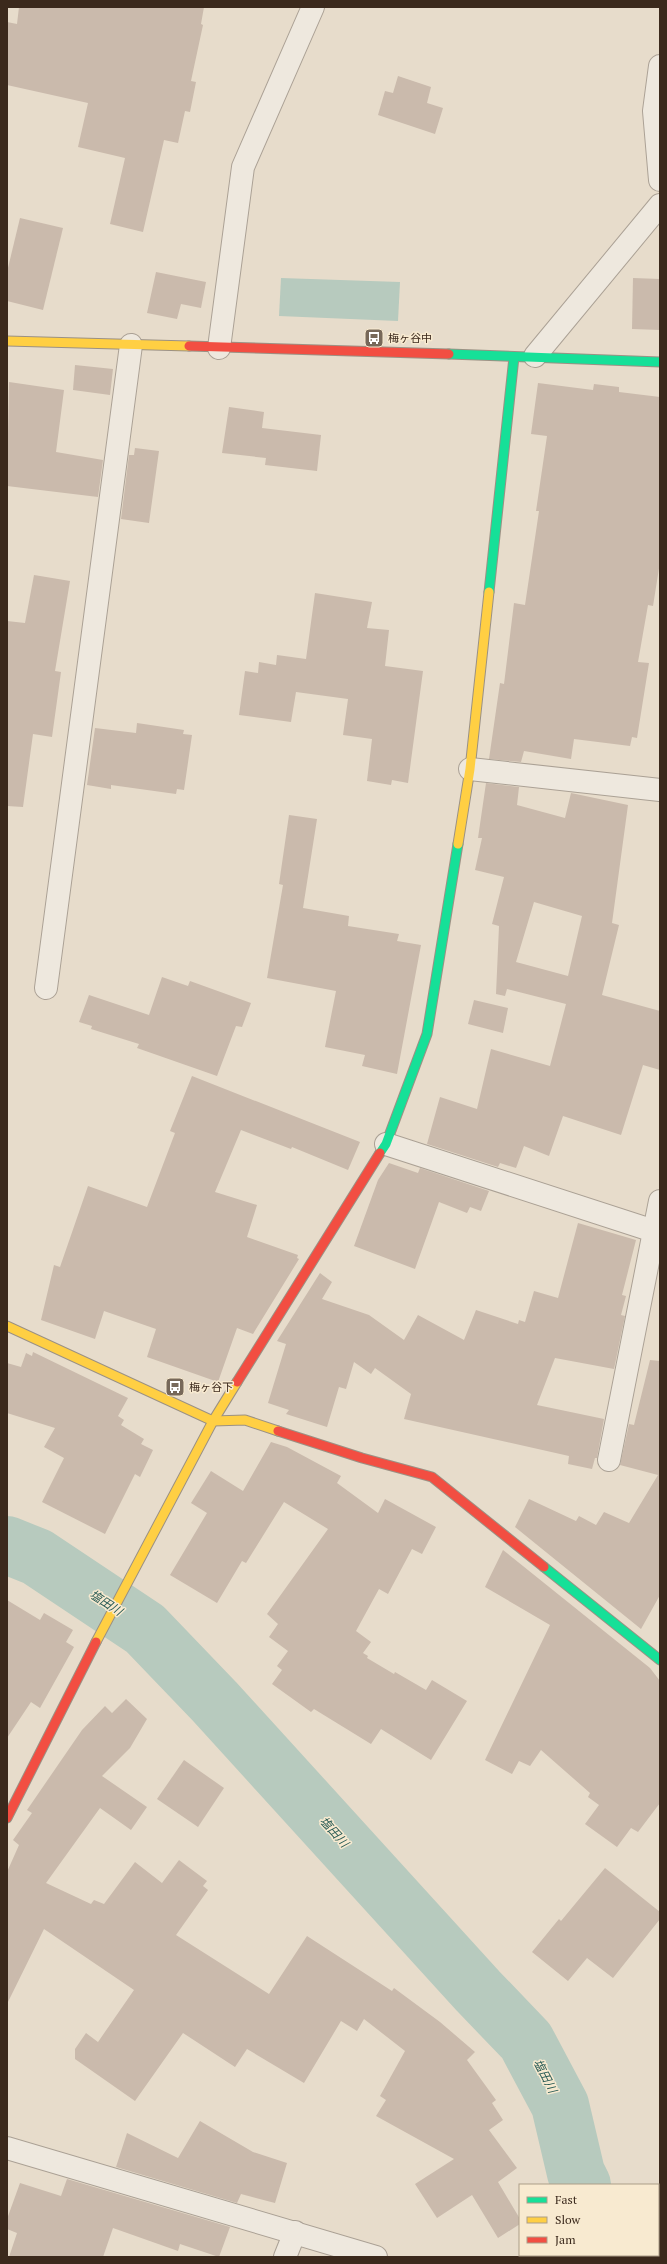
<svg xmlns="http://www.w3.org/2000/svg" width="667" height="2264" font-family="'PT Serif','Noto Sans JP',serif">
<rect width="100%" height="100%" fill="#e7dccb"/>
<!-- water -->
<path fill="#b7cabe" d="M281,278L400,282L398,321L279,316Z"/>
<g fill="none" stroke-linecap="round" stroke-linejoin="round">
<!-- river -->
<g stroke="#b7cabe" stroke-width="58">
<path d="M7,1545L37,1557L145,1629L215,1702L478,1991L526,2041L560,2105L576,2173L582,2185"/>
<path d="M621,2255L622,2257"/>
</g>
</g>
<!-- building -->
<g fill="#cabaac" fill-rule="evenodd">
<path d="M19,7H204L201,24L203,25L191,81L196,82L190,112L185,111L178,143L164,140L143,232L110,224L125,158L78,147L88,103L7,85V22L17,24Z"/>
<path d="M398,76L431,87L427,103L443,108L435,134L378,115L385,91L393,93Z"/>
<path d="M20,218L63,228L43,310L7,301V272Z"/>
<path d="M156,272L206,282L201,308L181,304L177,319L147,313Z"/>
<path d="M633,278L660,279V330L632,329Z"/>
<path d="M75,365L113,369L110,395L73,390Z"/>
<path d="M9,382L64,390L56,452L103,460L98,497L7,486Z"/>
<path d="M538,383L593,390L594,384L619,387V392L660,397V562L653,606L648,605L638,662L649,663L637,738L632,737L630,746L574,739L571,759L524,751L521,762L489,759L500,683L504,684L514,603L525,605L539,511H536L547,436L531,434Z"/>
<path d="M229,407L264,412L262,428L321,435L317,471L265,465L266,458L222,453Z"/>
<path d="M135,448L159,451L149,523L121,519L129,455H134Z"/>
<path d="M34,575L70,581L55,671L61,672L52,737L33,734L23,807L7,806V621L25,623Z"/>
<path d="M315,593L372,602L367,628L389,630L385,666L423,671L408,783L392,780L391,785L367,781L372,739L343,735L348,699L296,692L291,722L239,715L245,671L258,673L259,662L276,665L277,655L306,659Z"/>
<path d="M137,723L184,730L183,734L192,735L184,790L177,789L176,794L111,785V789L87,785L95,728L136,733Z"/>
<path d="M486,783L519,787L517,805L565,818L571,793L628,805L612,923L619,925L602,995L660,1011V1070L643,1065L621,1135L563,1116L549,1156L524,1146L516,1168L500,1163L498,1167L427,1144L440,1097L477,1109L491,1049L550,1066L566,1004L507,989L505,996L496,994L499,926L492,924L504,877L475,870L482,838H478ZM534,902L582,916L568,976L516,962Z"/>
<path d="M289,815L317,819L303,908L349,916L348,926L399,934L397,941L421,945L397,1074L362,1066L365,1055L325,1047L336,991L267,978L283,885L279,884Z"/>
<path d="M162,977L188,986L190,981L251,1003L242,1027L236,1026L217,1076L137,1048L139,1044L91,1029L92,1026L79,1022L89,995L149,1015Z"/>
<path d="M474,1000L508,1008L503,1033L468,1024Z"/>
<path d="M192,1076L360,1142L348,1170L292,1147L291,1149L241,1130L215,1192L257,1205L247,1237L298,1255L297,1258L299,1259L253,1334L237,1328L218,1382L147,1357L156,1329L104,1311L95,1339L41,1320L54,1265L60,1267L88,1186L147,1207L175,1133L170,1131Z"/>
<path d="M389,1163L418,1173L420,1168L489,1191L481,1211L470,1207L467,1213L439,1202L415,1269L354,1246L378,1180Z"/>
<path d="M578,1223L636,1240L622,1295L626,1296L621,1315L625,1316L614,1369L555,1358L537,1405L604,1419L597,1458H595L592,1469L568,1464L569,1456L404,1419L411,1394L375,1368L371,1374L354,1362L346,1389L339,1387L327,1427L286,1414L289,1410L268,1403L286,1344L277,1341L320,1273L332,1282L322,1299L369,1315L404,1340L418,1315L464,1340L476,1310L518,1324L519,1320L525,1322L534,1291L558,1298Z"/>
<path d="M33,1352L128,1398L118,1416L124,1420L121,1425L144,1439L141,1444L153,1450L140,1477L135,1474L105,1534L42,1502L64,1458L44,1447L55,1428L7,1413V1363L21,1367L26,1353L32,1356Z"/>
<path d="M650,1360L660,1361V1595L641,1629L515,1527L529,1499L576,1521L579,1516L596,1525L604,1512L629,1523L658,1475L620,1465L629,1424L634,1425Z"/>
<path d="M271,1442L287,1447L341,1476L337,1483L378,1513L385,1499L436,1527L422,1554L412,1549L388,1594L379,1589L356,1631L371,1642L363,1653L368,1656L367,1658L394,1674L395,1672L426,1690L432,1680L467,1701L431,1760L381,1729L371,1744L314,1709L311,1712L272,1684L282,1670L277,1666L288,1651L269,1637L278,1624L267,1614L328,1529L284,1502L246,1563L242,1561L217,1603L170,1575L207,1513L191,1503L211,1471L243,1491Z"/>
<path d="M503,1550L650,1668L660,1681V1803L638,1832L631,1828L617,1847L585,1824L599,1805L588,1797L590,1793L541,1750L530,1766L519,1761L512,1774L485,1760L550,1625L485,1587Z"/>
<path d="M7,1600L40,1620L44,1613L73,1630L66,1642L74,1647L40,1708L31,1702L7,1738Z"/>
<path d="M126,1699L147,1719L130,1748L102,1776L147,1807L131,1830L100,1808L46,1883L91,1904L94,1900L104,1904L135,1862L162,1883L179,1860L207,1881L203,1886L208,1890L176,1935L269,1994L307,1936L392,1991L394,1988L440,2022L475,2052L467,2060L496,2100L492,2103L503,2120L489,2130L517,2168L498,2182L520,2219V2224L498,2238L472,2195L437,2218L415,2184L454,2159L376,2116L386,2100L380,2096L405,2051L364,2019L357,2031L341,2021L304,2083L247,2049L235,2067L183,2033L135,2101L75,2059V2049L86,2033L98,2042L134,1990L44,1929L7,2004V1872L19,1845L13,1840L32,1813L27,1810L82,1730L105,1706L112,1713Z"/>
<path d="M184,1760L224,1788L198,1827L157,1799Z"/>
<path d="M605,1868L660,1912V1919L613,1978L587,1958L568,1981L532,1952L559,1919L561,1921Z"/>
<path d="M200,2121L253,2152L287,2163L275,2203L241,2194L237,2203L116,2167L127,2133L178,2158Z"/>
<path d="M67,2179L230,2227L219,2257L180,2244L178,2251L113,2228L103,2257H9L17,2233L7,2229V2219L20,2183L61,2196Z"/>
</g>
<g fill="none" stroke-linecap="round" stroke-linejoin="round">
<!-- street casing -->
<g stroke="#aba195" stroke-width="24">
<g id="street">
<path d="M660,66L654,111L660,180"/>
<path d="M219,348L243,167L313,7"/>
<path d="M535,356L660,205"/>
<path d="M470,769L660,790"/>
<path d="M46,988L131,345"/>
<path d="M386,1144L660,1233"/>
<path d="M609,1460L660,1201"/>
<path d="M7,2148L376,2257"/>
<path d="M285,2257L295,2232"/>
</g>
</g>
<!-- fast casing -->
<g stroke="#9b9184" stroke-width="11">
<g id="fast">
<path d="M449,354L660,362"/>
<path d="M489,592L514,357"/>
<path d="M380,1153L386,1144L427,1034L458,844"/>
<path d="M544,1567L660,1660"/>
</g>
</g>
<!-- slow casing -->
<g stroke="#9b9184" stroke-width="11">
<g id="slow">
<path d="M7,341L189,346"/>
<path d="M458,844L470,769L489,592"/>
<path d="M7,1326L213,1421L245,1420L278,1431"/>
<path d="M96,1642L213,1421L237,1382"/>
</g>
</g>
<!-- jam casing -->
<g stroke="#9b9184" stroke-width="11">
<g id="jam">
<path d="M189,346L449,354"/>
<path d="M237,1382L380,1153"/>
<path d="M278,1431L362,1458L432,1477L544,1567"/>
<path d="M7,1818L96,1642"/>
</g>
</g>
<!-- street -->
<use href="#street" stroke="#eee8de" stroke-width="22"/>
<!-- fast -->
<use href="#fast" stroke="#16e098" stroke-width="9"/>
<!-- slow -->
<use href="#slow" stroke="#ffcf43" stroke-width="9"/>
<!-- jam -->
<use href="#jam" stroke="#f24e42" stroke-width="9"/>
</g>
<!-- icons -->
<defs>
<g id="bus-square" transform="scale(1)"><rect x="-9" y="-9" width="18" height="18" rx="4" fill="#776859" stroke="#f8ead0"/><path d="M-5-6H5V4H4V6H2V4H-2V6H-4V4H-5ZM-3.5-4V0h7V-4ZM-3.5 1.2v1.5H-2V1.2ZM2 1.2v1.5H3.5V1.2Z" fill="#fff"/></g>
</defs>
<g fill-rule="evenodd">
<use href="#bus-square" x="374" y="338"/>
<use href="#bus-square" x="175" y="1387"/>
</g>
<g text-anchor="middle" stroke-width="3" stroke-linejoin="round" paint-order="stroke">
<!-- poi labels -->
<g font-size="11" fill="#3b291c" stroke="#f8ead0" text-anchor="start">
<text x="388" y="342">梅ヶ谷中</text>
<text x="189" y="1391">梅ヶ谷下</text>
</g>
<!-- water labels -->
<g font-size="12" font-style="italic" fill="#2a5c56" stroke="#f8ead0">
<text transform="translate(106 1603) rotate(33)" y="4">塩田川</text>
<text transform="translate(334 1832) rotate(48)" y="4">塩田川</text>
<text transform="translate(545 2076) rotate(63)" y="4">塩田川</text>
</g>
</g>
<!-- border -->
<rect width="667" height="2264" fill="none" stroke="#3b291c" stroke-width="16"/>
<!-- legend -->
<rect x="519" y="2184" width="140" height="72" fill="#f8ead0" stroke="#ac9d88"/>
<rect x="527" y="2197" width="20" height="6" fill="#16e098" stroke="#ac9d88"/>
<text x="555" y="2204" font-size="12" fill="#3b291c">Fast</text>
<rect x="527" y="2217" width="20" height="6" fill="#ffcf43" stroke="#ac9d88"/>
<text x="555" y="2224" font-size="12" fill="#3b291c">Slow</text>
<rect x="527" y="2237" width="20" height="6" fill="#f24e42" stroke="#ac9d88"/>
<text x="555" y="2244" font-size="12" fill="#3b291c">Jam</text>
</svg>
